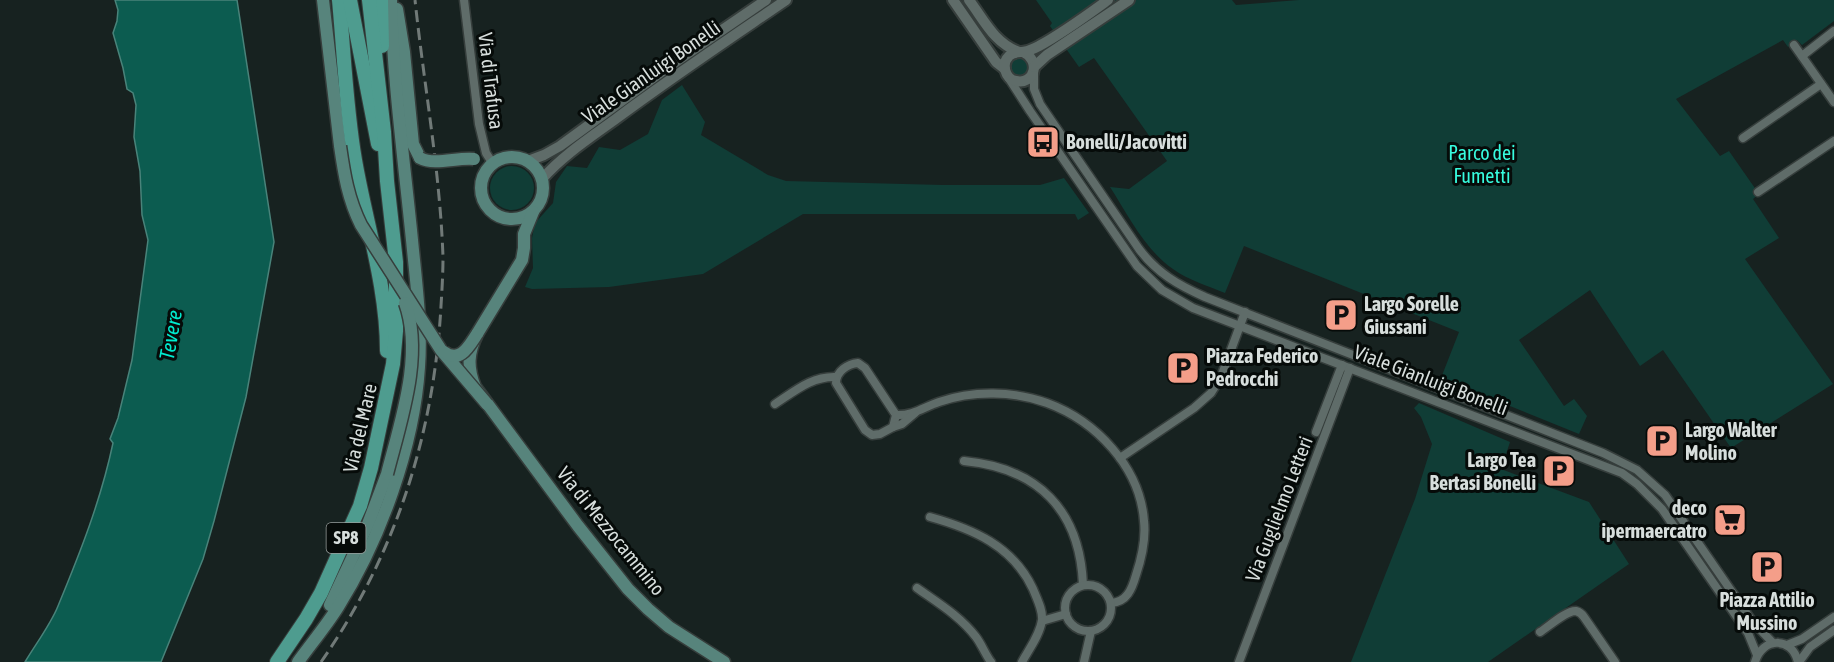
<svg xmlns="http://www.w3.org/2000/svg" width="1834" height="662" font-family="'Asap Condensed',sans-serif">
<rect width="100%" height="100%" fill="#172220"/>
<!-- green -->
<g fill="#103d36">
<path d="M1036,0H1232L1236,5L1299,0H1834V21L1802,45L1797,40L1788,47L1783,40L1676,99L1720,156L1729,151L1759,194L1753,199L1779,238L1745,259L1833,384L1731,448L1663,350L1640,366L1590,290L1519,340L1564,406L1574,399L1587,416L1579,434L1441,378L1459,332L1244,246L1225,293C1208,286 1188,280 1173,269C1145,250 1128,215 1110,187L1129,189L1167,161L1094,58L1079,67L1050,26L1052,23Z"/>
<circle cx="1019" cy="67" r="10"/>
<path d="M682,85L705,122L701,135L768,175L786,181L943,185H1040L1064,178L1089,213L1078,220L1075,214H803L703,274L609,287L532,289L525,287L533,268L532,238L535,223L553,203L556,182L567,166L587,168L599,147L620,150L648,134L662,100Z"/>
<circle cx="512" cy="188" r="22"/>
<path d="M1419,403L1510,442L1501,469L1589,502L1629,564L1488,662H1351L1415,499L1432,444L1421,417L1414,408Z"/>
</g>
<!-- water -->
<path fill="#0c5c50" stroke="#49837a" stroke-width="1.5" d="M115,0H237L274,242L246,397L214,521L203,559L161,662H25C35,645 51,624 58,606C80,553 101,500 113,443L110,439L118,418L132,360L148,240L142,215L140,171L134,137L136,105L133,93L127,89L123,68L113,33L117,21L118,10Z"/>
<g fill="none" stroke-linecap="round" stroke-linejoin="round">
<!-- minor casing -->
<g stroke="#363e3c" stroke-width="11">
<g id="minor">
<path d="M464,0L479,124L486,153L493,164"/>
<path d="M1794,45L1834,102"/>
<path d="M1802,56L1834,31"/>
<path d="M1034,70V89L1040,104L1139,249C1157,273 1178,285 1205,297L1603,453L1637,470L1665,495L1752,621L1773,643"/>
<path d="M1008,77L1030,111L1137,266L1162,290L1193,308L1622,473L1637,484L1662,509L1748,633L1757,655"/>
<path d="M1743,138L1821,84"/>
<path d="M1758,192L1834,141"/>
<path d="M858,363L865,368L896,415L893,427L880,434L872,435L865,430L836,383C836,371 848,364 858,363Z"/>
<path d="M775,404C795,391 812,376 836,377"/>
<path d="M896,415C913,416 924,407 939,402C973,390 1014,391 1047,403C1096,421 1140,467 1144,521C1146,539 1142,557 1136,575C1132,589 1127,602 1111,603"/>
<path d="M893,427L902,424L915,413"/>
<path d="M1316,432L1342,365"/>
<path d="M1120,458L1194,408L1211,393L1221,377L1245,312"/>
<path d="M964,461C1038,468 1080,510 1083,585"/>
<path d="M930,517C973,529 1013,546 1033,589C1037,599 1043,610 1042,620C1040,635 1029,649 1022,662"/>
<circle cx="1088" cy="608" r="23"/>
<path d="M917,588C938,603 960,616 976,637C982,645 985,654 991,662"/>
<path d="M1042,621L1066,614"/>
<path d="M1540,632C1548,627 1567,610 1576,611C1580,612 1582,614 1584,617L1615,662"/>
<path d="M1787,645L1802,639L1834,617"/>
<path d="M1084,662L1091,631"/>
<path d="M1239,662L1350,368"/>
<path d="M1755,662C1762,637 1792,636 1798,662"/>
<path d="M1799,662L1810,647L1834,630"/>
</g>
</g>
<!-- tertiary casing -->
<g stroke="#363e3c" stroke-width="14">
<g id="tertiary">
<path d="M953,0L996,62L1005,69"/>
<path d="M969,0C984,20 994,43 1019,52"/>
<path d="M1023,52C1041,60 1035,85 1016,81C1005,79 1001,64 1009,56C1014,51 1020,53 1027,51C1031,50 1035,48 1039,46C1063,33 1086,16 1108,0"/>
<path d="M1034,67L1047,55L1129,0"/>
<path d="M528,161L544,155L560,146L671,65L766,0"/>
<path d="M542,179C563,155 591,137 617,118C672,77 729,39 786,0"/>
</g>
</g>
<!-- secondary casing -->
<g stroke="#363e3c" stroke-width="15">
<g id="secondary">
<path d="M323,0L340,146"/>
<path d="M397,9L404,52L413,144L420,158"/>
<circle cx="512" cy="188" r="31"/>
<path d="M533,212L524,234V248L522,260L477,334C468,353 467,367 475,387L578,526L628,589L648,609L669,627L724,662"/>
<path d="M330,605L368,524L387,474"/>
<path d="M298,662C311,644 326,626 338,607C380,540 414,447 419,367C422,325 416,282 412,240C404,160 393,80 391,0"/>
</g>
</g>
<!-- primary casing -->
<g stroke="#363e3c" stroke-width="16">
<g id="primary">
<path d="M339,0C344,53 346,108 355,160C366,224 387,286 387,351"/>
<path d="M350,0L378,144"/>
<path d="M381,0L382,46"/>
<path d="M277,662L306,619L321,593L360,506L371,468L393,364L396,331V262L387,181L384,132L369,0"/>
</g>
</g>
<!-- minor -->
<use href="#minor" stroke="#5f6c69" stroke-width="8"/>
<!-- tertiary -->
<use href="#tertiary" stroke="#5f6c69" stroke-width="10"/>
<!-- secondary -->
<use href="#secondary" stroke="#57847c" stroke-width="12"/>
<!-- primary -->
<use href="#primary" stroke="#4e9c8f" stroke-width="14"/>
<!-- rail -->
<path stroke="#717a78" stroke-width="3" stroke-dasharray="12 6" stroke-linecap="butt" d="M321,662C395,556 434,435 441,306C442,290 443,273 443,257C440,171 424,85 415,0"/>
<!-- secondary-bridge casing -->
<g stroke="#363e3c" stroke-width="15" stroke-linecap="butt">
<g id="secondary-bridge">
<path d="M340,146C344,174 348,199 361,225L441,350L487,404"/>
<path d="M420,158C435,166 457,157 474,159"/>
<path d="M444,352C460,364 469,346 477,334"/>
<path d="M387,474C400,423 424,355 405,303"/>
</g>
</g>
<!-- secondary-bridge -->
<use href="#secondary-bridge" stroke="#57847c" stroke-width="12"/>
</g>
<!-- icons -->
<defs>
<g id="bus-square" transform="scale(1.725)"><rect x="-9" y="-9" width="18" height="18" rx="4" fill="#f49e89" stroke="#060b09"/><path d="M-5-6H5V4H4V6H2V4H-2V6H-4V4H-5ZM-3.5-4V0h7V-4ZM-3.5 1.2v1.5H-2V1.2ZM2 1.2v1.5H3.5V1.2Z" fill="#111"/></g>
<g id="parking-square" transform="scale(1.725)"><rect x="-9" y="-9" width="18" height="18" rx="4" fill="#f49e89" stroke="#060b09"/><path d="M-3.5-5.5H1a3.5 3.5 0 0 1 0 7H-1V5.5H-3.5ZM-1-3.4V-.6H.8a1.4 1.4 0 0 0 0-2.8Z" fill="#111"/></g>
<g id="supermarket-square" transform="scale(1.725)"><rect x="-9" y="-9" width="18" height="18" rx="4" fill="#f49e89" stroke="#060b09"/><path d="M-6-5.5h2.5l.6 2H6L4.5 2H-2.5L-4.4-4H-6ZM-1.5 3.2a1.3 1.3 0 1 0 .1 0ZM3 3.2a1.3 1.3 0 1 0 .1 0Z" fill="#111"/></g>
</defs>
<g fill-rule="evenodd">
<use href="#bus-square" x="1043" y="142"/>
<use href="#parking-square" x="1341" y="315"/>
<use href="#parking-square" x="1183" y="368"/>
<use href="#parking-square" x="1662" y="441"/>
<use href="#parking-square" x="1559" y="471"/>
<use href="#supermarket-square" x="1730" y="520"/>
<use href="#parking-square" x="1767" y="567"/>
</g>
<g text-anchor="middle" stroke-width="6" stroke-linejoin="round" paint-order="stroke">
<!-- shield labels -->
<rect fill="#060b09" stroke="#989f9d" stroke-width="1.5" x="326.5" y="523" width="39" height="30" rx="4.5"/>
<g font-size="18" font-weight="bold" fill="#d7dedc">
<text x="346" y="544">SP8</text>
</g>
<!-- street labels -->
<g font-size="20" fill="#d7dedc" stroke="#060b09">
<text transform="translate(651 72) rotate(-35)" y="7">Viale Gianluigi Bonelli</text>
<text transform="translate(491 81) rotate(83)" y="7">Via di Trafusa</text>
<text transform="translate(1431 380) rotate(21)" y="7">Viale Gianluigi Bonelli</text>
<text transform="translate(360 428) rotate(-77)" y="7">Via del Mare</text>
<text transform="translate(1279 509) rotate(-69)" y="7">Via Guglielmo Letteri</text>
<text transform="translate(611 531) rotate(51)" y="7">Via di Mezzocammino</text>
</g>
<!-- poi labels -->
<g font-size="20" font-weight="bold" fill="#d7dedc" stroke="#060b09" text-anchor="start">
<text x="1066" y="149">Bonelli/Jacovitti</text>
<text x="1364" y="311">Largo Sorelle<tspan x="1364" dy="23">Giussani</tspan></text>
<text x="1206" y="363">Piazza Federico<tspan x="1206" dy="23">Pedrocchi</tspan></text>
<text x="1685" y="437">Largo Walter<tspan x="1685" dy="23">Molino</tspan></text>
<text x="1536" y="467" text-anchor="end">Largo Tea<tspan x="1536" dy="23">Bertasi Bonelli</tspan></text>
<text x="1707" y="515" text-anchor="end">deco<tspan x="1707" dy="23">ipermaercatro</tspan></text>
<text x="1767" y="607" text-anchor="middle">Piazza Attilio<tspan x="1767" dy="23">Mussino</tspan></text>
</g>
<!-- park labels -->
<g font-size="20" fill="#37fbde" stroke="#060b09">
<text x="1482" y="160">Parco dei<tspan x="1482" dy="23">Fumetti</tspan></text>
</g>
<!-- water labels -->
<g font-size="21" font-style="italic" fill="#00eace" stroke="#060b09">
<text transform="translate(171 335) rotate(-80)" y="7">Tevere</text>
</g>
</g>
</svg>
